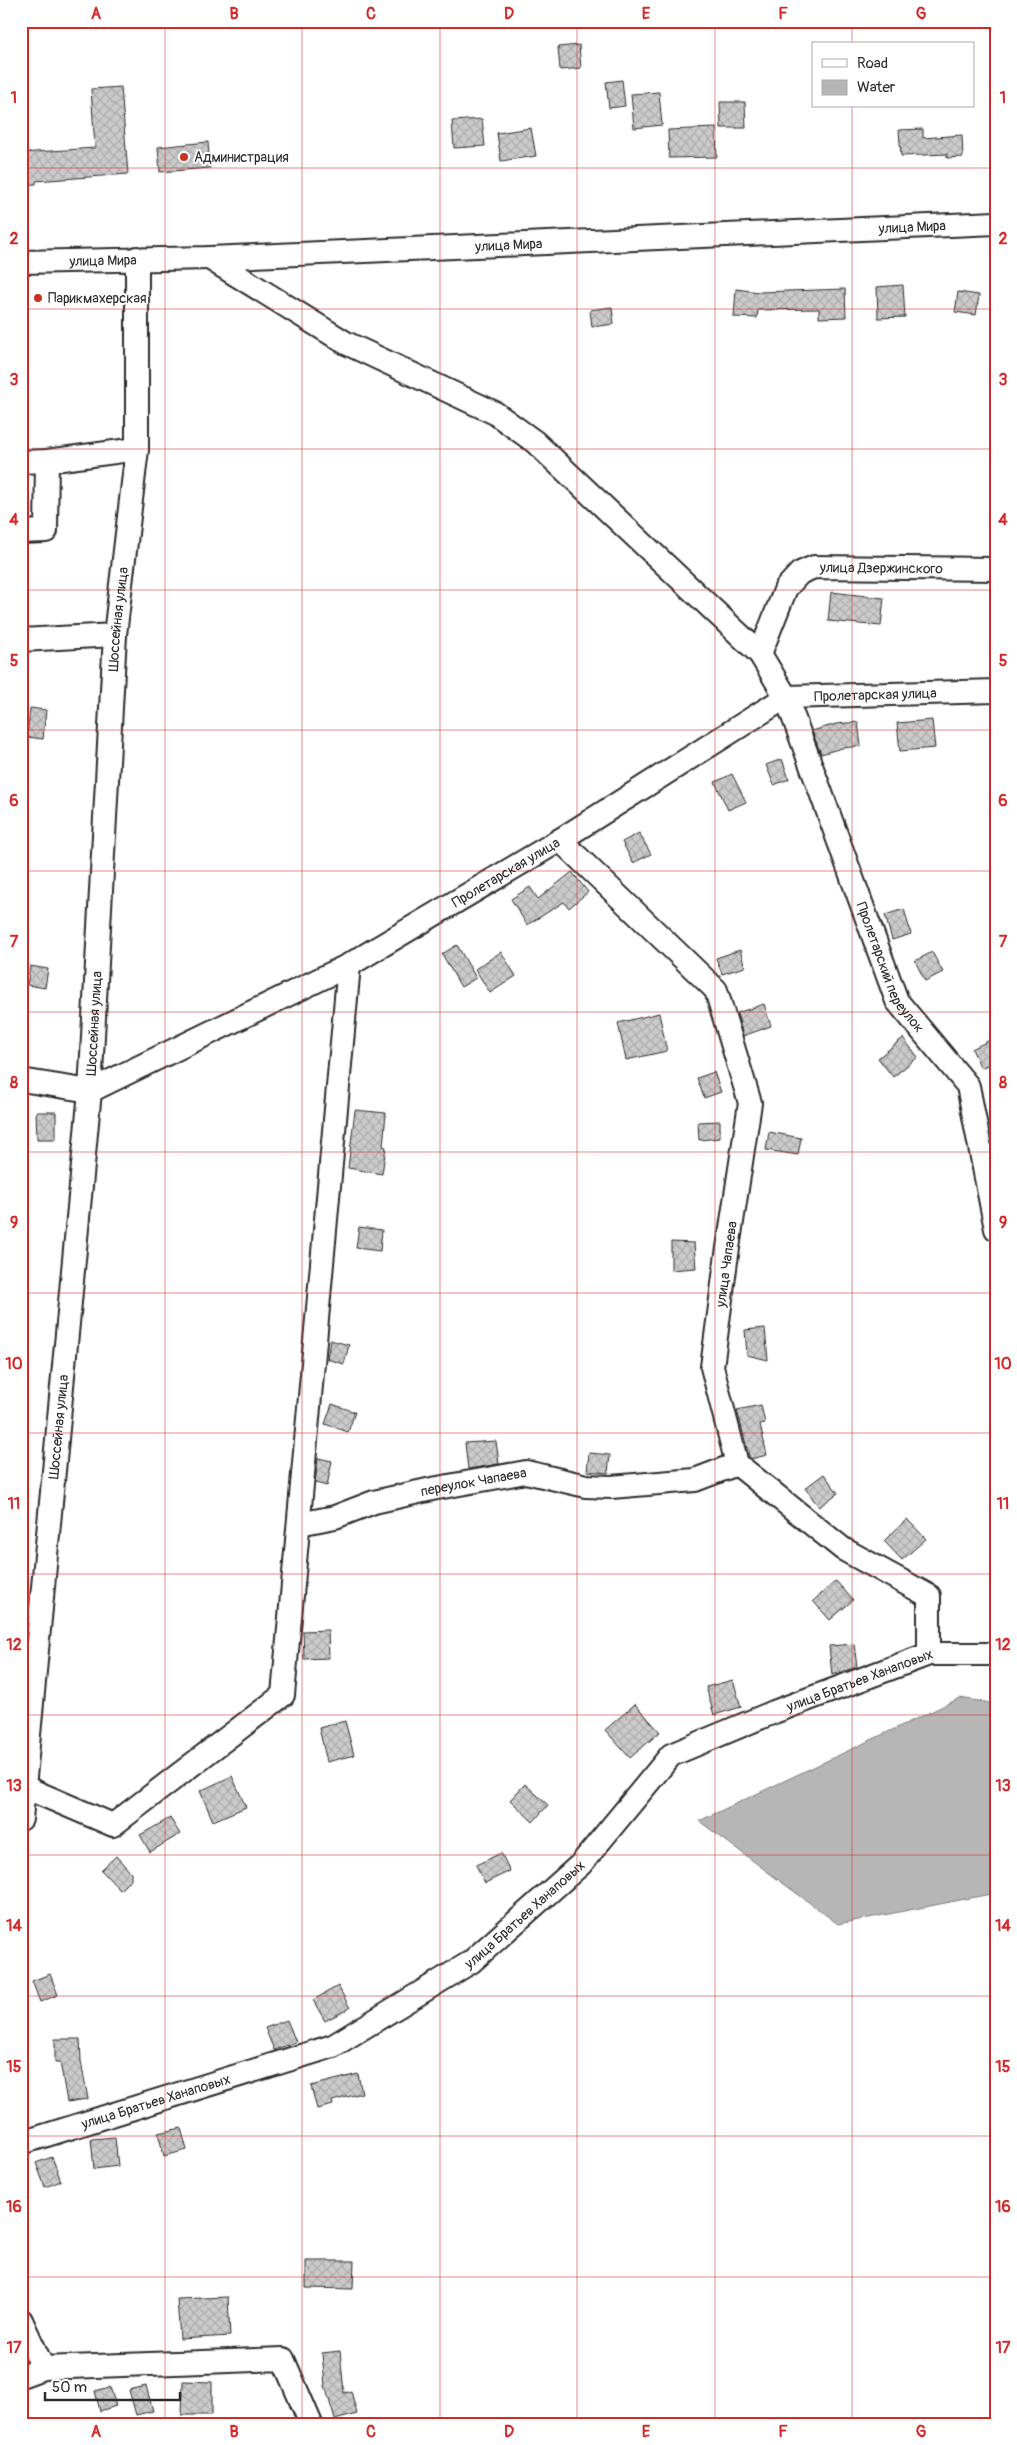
<svg xmlns="http://www.w3.org/2000/svg" width="1017" height="2445" font-family="Pangolin,sans-serif">
<defs>
<pattern id="building-cross-hatch" width="8" height="8" patternUnits="userSpaceOnUse" patternTransform="scale(1.25)"><rect width="8" height="8" fill="#cbcbcb"/><path d="M0 0l8 8M0 8l8-8" fill="none" stroke="#aeaeae"/></pattern>
</defs>
<rect width="100%" height="100%" fill="#fff"/>
<filter id="ink" filterUnits="userSpaceOnUse"><feTurbulence type="fractalNoise" baseFrequency=".02" numOctaves="2"/><feDisplacementMap in="SourceGraphic" scale="10" xChannelSelector="R" yChannelSelector="G"/><feConvolveMatrix kernelMatrix="1 2 1 2 8 2 1 2 1" color-interpolation-filters="sRGB"/></filter>
<g filter="url(#ink)">
<!-- water -->
<path fill="#b6b6b6" stroke="#7e7e7e" d="M960,1698L996,1704V1893L838,1924L699,1821Z"/>
<!-- building -->
<g fill="url(#building-cross-hatch)" stroke="#2b2b2b">
<path d="M579,45L581,68L560,70L558,47Z"/>
<path d="M622,80L625,106L609,108L606,82Z"/>
<path d="M121,87L128,174L36,181V184L21,185V153L95,148L91,89Z"/>
<path d="M659,92L662,125L634,128L631,94Z"/>
<path d="M720,102H745L746,128H721Z"/>
<path d="M482,119L485,146L454,148L452,121Z"/>
<path d="M531,128L536,156L501,161L497,133Z"/>
<path d="M716,128L717,157L669,158L668,130Z"/>
<path d="M923,129V138L962,135L963,157L947,158V154L901,156L899,130Z"/>
<path d="M208,142L210,168L160,172L158,147Z"/>
<path d="M903,285L905,317L878,318L877,287Z"/>
<path d="M736,289L759,292L845,289L846,317L819,318V309L758,310L757,318L734,317Z"/>
<path d="M958,292L979,295L976,315L955,312Z"/>
<path d="M612,307L614,324L592,327L590,310Z"/>
<path d="M831,592L884,598L881,626L828,621Z"/>
<path d="M30,708L46,710L43,739L27,737Z"/>
<path d="M932,720L935,748L900,751L897,723Z"/>
<path d="M858,722L861,746L842,748L821,754L812,731L836,724Z"/>
<path d="M782,759L789,779L774,785L766,765Z"/>
<path d="M732,774L746,802L728,810L715,782Z"/>
<path d="M639,833L651,854L633,863L622,842Z"/>
<path d="M572,872L588,892L569,908L564,902L527,925L511,899L530,887L538,899Z"/>
<path d="M904,909L911,934L892,940L885,915Z"/>
<path d="M457,945L476,978L461,987L442,954Z"/>
<path d="M740,950L745,967L722,974L716,958Z"/>
<path d="M501,952L516,976L490,993L475,969Z"/>
<path d="M932,952L943,972L925,981L915,961Z"/>
<path d="M30,966L48,969L45,988L27,985Z"/>
<path d="M764,1004L771,1026L743,1036L737,1013Z"/>
<path d="M659,1013L667,1051L626,1060L618,1023Z"/>
<path d="M996,1037V1061L981,1068L972,1049Z"/>
<path d="M903,1038L918,1057L893,1077L878,1058Z"/>
<path d="M714,1072L721,1092L704,1098L697,1078Z"/>
<path d="M355,1110L386,1113L383,1146L386,1147L382,1174L348,1168Z"/>
<path d="M36,1112H56V1139H37Z"/>
<path d="M720,1121V1138L699,1140L698,1122Z"/>
<path d="M769,1132L801,1138L798,1155L766,1150Z"/>
<path d="M359,1227L382,1230L380,1251L356,1248Z"/>
<path d="M671,1242L694,1243L696,1268L671,1270Z"/>
<path d="M765,1328L768,1360L747,1355L745,1330Z"/>
<path d="M330,1340L349,1345L344,1364L327,1359Z"/>
<path d="M332,1404L355,1412L348,1432L325,1424Z"/>
<path d="M761,1405L765,1423L760,1424L767,1455L751,1459L749,1456L737,1410Z"/>
<path d="M496,1441L499,1464L468,1469L465,1443Z"/>
<path d="M589,1453L610,1455L608,1473L587,1471Z"/>
<path d="M318,1458L332,1461L327,1486L315,1483Z"/>
<path d="M824,1474L838,1493L819,1507L805,1488Z"/>
<path d="M907,1519L926,1539L902,1560L884,1541Z"/>
<path d="M836,1581L853,1600L830,1620L813,1601Z"/>
<path d="M328,1630L329,1658L304,1659L303,1631Z"/>
<path d="M854,1644L857,1667L832,1675L829,1646Z"/>
<path d="M733,1680L741,1707L714,1715L706,1687Z"/>
<path d="M635,1704L660,1732L630,1758L605,1730Z"/>
<path d="M345,1721L354,1755L327,1762L319,1728Z"/>
<path d="M232,1776L246,1807L213,1821L200,1791Z"/>
<path d="M525,1784L548,1805L533,1822L510,1800Z"/>
<path d="M170,1818L180,1834L150,1852L140,1835Z"/>
<path d="M501,1853L510,1871L485,1883L476,1865Z"/>
<path d="M116,1856L131,1873V1879L120,1890L101,1870Z"/>
<path d="M50,1974L58,1995L40,2002L32,1981Z"/>
<path d="M338,1986L350,2008L325,2021L313,2000Z"/>
<path d="M287,2020L296,2042L274,2050L265,2028Z"/>
<path d="M55,2039H80L81,2061L88,2099L67,2102L60,2062H55Z"/>
<path d="M358,2074L362,2093L332,2101L333,2105L317,2109L311,2086Z"/>
<path d="M181,2128L187,2150L164,2156L158,2133Z"/>
<path d="M115,2137L118,2166L94,2169L91,2139Z"/>
<path d="M52,2157L61,2181L45,2187L36,2163Z"/>
<path d="M306,2261H354L353,2289L306,2288Z"/>
<path d="M228,2297L230,2336L180,2339L177,2299Z"/>
<path d="M340,2351L344,2393L351,2391L357,2414L335,2420L325,2386L322,2353Z"/>
<path d="M183,2381L212,2382V2415H182Z"/>
<path d="M146,2386L153,2411L136,2415L129,2390Z"/>
<path d="M110,2387L116,2406L100,2411L95,2391Z"/>
</g>
<g fill="none" stroke-linecap="round" stroke-linejoin="round">
<!-- minor casing -->
<g stroke="#2b2b2b" stroke-width="26">
<g id="minor">
<path id="s1" d="M209,258L346,343L495,413L535,442L760,654L786,697L897,1001L968,1086L996,1229"/>
<path id="s2" d="M21,262L209,258L996,223"/>
<path d="M21,462L47,461L137,449"/>
<path d="M21,532L46,531L47,461"/>
<path d="M21,640L115,635"/>
<path id="s3" d="M760,654L786,588L800,573L814,567L996,569"/>
<path d="M560,840L716,990L750,1103L726,1261L712,1367L737,1464L843,1549L929,1596V1654"/>
<path id="s4" d="M21,1080L90,1091L349,965L560,840L786,697L996,691"/>
<path id="s5" d="M299,1524L335,1517L374,1502L432,1489L526,1472L586,1486L611,1487L695,1480L737,1464"/>
<path d="M21,1788L24,1787L113,1825L283,1695L349,965"/>
<path id="s6" d="M21,1819L90,1091L115,635L137,449V258"/>
<path id="s7" d="M21,2143L333,2046L471,1962L581,1864L671,1755L774,1712L929,1654H996"/>
<path d="M21,2320L43,2368"/>
<path d="M21,2376L43,2368L283,2359L311,2424"/>
</g>
</g>
<!-- minor -->
<use href="#minor" stroke="#fff" stroke-width="22"/>
</g>
</g>
<!-- grid -->
<path fill="none" stroke="#d62828" stroke-width="1" stroke-opacity="0.55" d="M165,21V2424M302,21V2424M440,21V2424M577,21V2424M715,21V2424M852,21V44M852,106V2424M21,168H996M21,309H996M21,449H996M21,590H996M21,730H996M21,871H996M21,1012H996M21,1152H996M21,1293H996M21,1433H996M21,1574H996M21,1715H996M21,1855H996M21,1996H996M21,2136H996M21,2277H996"/>
<!-- markers -->
<g fill="#c8321e" stroke="#fff" stroke-width="2">
<circle cx="184" cy="157" r="5"/>
<circle cx="38" cy="298" r="5"/>
</g>
<g text-anchor="middle" stroke-width="4" stroke-linejoin="round" paint-order="stroke">
<!-- poi labels -->
<g font-size="14" fill="#2b2b2b" stroke="#fff" text-anchor="start">
<text x="194" y="162">Администрация</text>
<text x="48" y="303">Парикмахерская</text>
</g>
<!-- street labels -->
<g font-size="14" fill="#2b2b2b" stroke="#fff">
<text dy="5" stroke="none"><textPath href="#s2" startOffset="892">улица Мира</textPath></text>
<text dy="5" stroke="none"><textPath href="#s2" startOffset="488">улица Мира</textPath></text>
<text dy="5" stroke="none"><textPath href="#s2" startOffset="82">улица Мира</textPath></text>
<text dy="5" stroke="none"><textPath href="#s3" startOffset="174">улица Дзержинского</textPath></text>
<text dy="5" stroke="none"><textPath href="#s6" startOffset="1204">Шоссейная улица</textPath></text>
<text dy="5" stroke="none"><textPath href="#s4" startOffset="960">Пролетарская улица</textPath></text>
<text dy="5" stroke="none"><textPath href="#s4" startOffset="540">Пролетарская улица</textPath></text>
<text dy="5" stroke="none"><textPath href="#s1" startOffset="1025">Пролетарский переулок</textPath></text>
<text dy="5" stroke="none"><textPath href="#s6" startOffset="799">Шоссейная улица</textPath></text>
<text transform="translate(726 1264) rotate(-82)" y="5">улица Чапаева</text>
<text dy="5" stroke="none"><textPath href="#s6" startOffset="394">Шоссейная улица</textPath></text>
<text dy="5" stroke="none"><textPath href="#s5" startOffset="180">переулок Чапаева</textPath></text>
<text dy="5" stroke="none"><textPath href="#s7" startOffset="980">улица Братьев Ханаповых</textPath></text>
<text dy="5" stroke="none"><textPath href="#s7" startOffset="560">улица Братьев Ханаповых</textPath></text>
<text dy="5" stroke="none"><textPath href="#s7" startOffset="141">улица Братьев Ханаповых</textPath></text>
</g>
</g>
<!-- margin -->
<rect width="1017" height="2445" fill="none" stroke="#fff" stroke-width="55"/>
<!-- legend -->
<rect x="812" y="42" width="162" height="65" fill="#ffffff" stroke="#aaaaaa"/>
<rect x="822" y="59" width="25" height="8" fill="#ffffff" stroke="#aaaaaa"/>
<text x="857" y="68" font-size="15" fill="#2b2b2b">Road</text>
<rect x="822" y="80" width="25" height="15" fill="#b6b6b6" stroke="#aaaaaa"/>
<text x="857" y="92" font-size="15" fill="#2b2b2b">Water</text>
<!-- scale -->
<path d="M45 2392v8h135v-8" fill="none" stroke="#2b2b2b" stroke-width="2.5"/>
<text x="52" y="2392" font-size="15" fill="#2b2b2b" stroke="#ffffff" stroke-width="4" paint-order="stroke">50 m</text>
<rect x="28" y="28" width="962" height="2390" fill="none" stroke="#d62828" stroke-width="2"/>
<g font-size="16" text-anchor="middle" font-weight="bold" fill="#d62828">
<text x="96" y="19">A</text>
<text x="234" y="19">B</text>
<text x="371" y="19">C</text>
<text x="509" y="19">D</text>
<text x="646" y="19">E</text>
<text x="783" y="19">F</text>
<text x="921" y="19">G</text>
<text x="14" y="103">1</text>
<text x="1003" y="103">1</text>
<text x="14" y="244">2</text>
<text x="1003" y="244">2</text>
<text x="14" y="385">3</text>
<text x="1003" y="385">3</text>
<text x="14" y="525">4</text>
<text x="1003" y="525">4</text>
<text x="14" y="666">5</text>
<text x="1003" y="666">5</text>
<text x="14" y="806">6</text>
<text x="1003" y="806">6</text>
<text x="14" y="947">7</text>
<text x="1003" y="947">7</text>
<text x="14" y="1088">8</text>
<text x="1003" y="1088">8</text>
<text x="14" y="1228">9</text>
<text x="1003" y="1228">9</text>
<text x="14" y="1369">10</text>
<text x="1003" y="1369">10</text>
<text x="14" y="1509">11</text>
<text x="1003" y="1509">11</text>
<text x="14" y="1650">12</text>
<text x="1003" y="1650">12</text>
<text x="14" y="1791">13</text>
<text x="1003" y="1791">13</text>
<text x="14" y="1931">14</text>
<text x="1003" y="1931">14</text>
<text x="14" y="2072">15</text>
<text x="1003" y="2072">15</text>
<text x="14" y="2212">16</text>
<text x="1003" y="2212">16</text>
<text x="14" y="2353">17</text>
<text x="1003" y="2353">17</text>
<text x="96" y="2437">A</text>
<text x="234" y="2437">B</text>
<text x="371" y="2437">C</text>
<text x="509" y="2437">D</text>
<text x="646" y="2437">E</text>
<text x="783" y="2437">F</text>
<text x="921" y="2437">G</text>
</g>
</svg>
